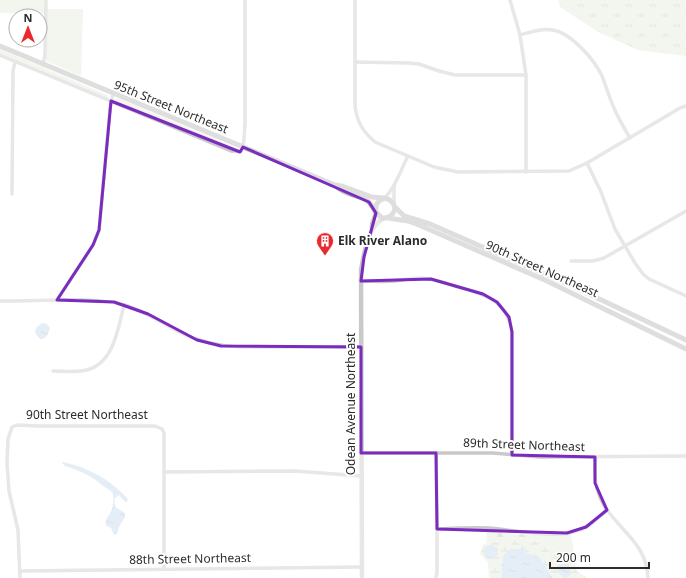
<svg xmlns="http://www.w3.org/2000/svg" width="686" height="578" font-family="'Noto Sans',sans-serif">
<defs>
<pattern id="forest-firs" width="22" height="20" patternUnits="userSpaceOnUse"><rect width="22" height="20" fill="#e2ebd9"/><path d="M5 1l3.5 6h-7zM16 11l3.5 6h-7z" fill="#c2caba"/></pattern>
<pattern id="wetland-marsh" width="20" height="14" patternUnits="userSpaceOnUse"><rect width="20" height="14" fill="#e2ebd9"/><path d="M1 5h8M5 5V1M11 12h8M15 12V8" fill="none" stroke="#c2caba"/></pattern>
<pattern id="park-tufts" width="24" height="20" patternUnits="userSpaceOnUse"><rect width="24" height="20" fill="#e2ebd9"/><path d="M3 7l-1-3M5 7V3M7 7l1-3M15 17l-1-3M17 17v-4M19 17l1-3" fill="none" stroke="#c2caba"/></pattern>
<pattern id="water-ripples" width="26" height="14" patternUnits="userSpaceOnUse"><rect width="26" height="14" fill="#c5daeb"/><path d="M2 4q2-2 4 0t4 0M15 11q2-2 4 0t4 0" fill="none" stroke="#a9bbca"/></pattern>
</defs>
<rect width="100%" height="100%" fill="#fff"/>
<!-- grass -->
<g fill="#e2ebd9">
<path d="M0,0H44V14L0,13Z"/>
<path d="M47,9H83L81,76L46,61Z"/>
<path d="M0,49L107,95L109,97L107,98L0,53Z"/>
<path d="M117,98L237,148L238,149H231L116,102L114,100Z"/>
<path d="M531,535H571L577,571C564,558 551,542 531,540Z"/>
</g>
<!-- forest -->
<path fill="url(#forest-firs)" d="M487,531L531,535L532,536L531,540L486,542Z"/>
<!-- wetland -->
<path fill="url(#wetland-marsh)" d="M526,540L539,541L546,544L562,555L577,571L587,578H553L542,561L539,557L525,552L524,546L519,549H514L503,556L501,578H489L488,563L480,554L483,545C492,539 514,541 526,540Z"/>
<!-- park -->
<path fill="url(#park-tufts)" d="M559,0H686V56L638,50L600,33L560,7Z"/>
<!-- water -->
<g fill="url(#water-ripples)">
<path d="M42,323L47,324L50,328L47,336L43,339H40L35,333L36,328Z"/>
<path d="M63,462C88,467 111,480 128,499L127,502L124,501L119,495L115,498C113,507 118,509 125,513V517L119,527L117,534L114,535L111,528L106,526C104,518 110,516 112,509C113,505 114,498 113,494C111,490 106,488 103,486C91,475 80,471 65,466L62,463Z"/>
<circle cx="491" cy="552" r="7"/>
<path d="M523,545L525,552L539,557L542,561L553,578H501L503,556L510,549H519Z"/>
<path d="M561,563L570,566L571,574L569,577H562L557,571V566Z"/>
</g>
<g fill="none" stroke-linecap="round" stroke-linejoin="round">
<!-- minor -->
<g stroke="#c9c9c9" stroke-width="3.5">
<path d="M355,0V106C357,122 363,132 375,142L434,167L458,172L569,171L587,163L680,108L686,106"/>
<path d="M510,0L520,35L526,75V172"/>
<path d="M520,35C531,32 542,28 553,30C571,33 594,59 602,76C606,86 609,97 614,108C618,118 624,128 630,138"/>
<path d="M0,55L231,151H241L244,140L245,122V0"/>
<path d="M355,62L409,63L419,64L439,71L455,75H526"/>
<path d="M43,65L45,54L46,0"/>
<path d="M587,163L601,192L615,229L635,263L643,274L649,279L686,296"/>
<path d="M394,186V204"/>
<path d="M12,194L13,71L15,62"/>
<path d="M384,198C394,191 402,167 408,156"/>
<path d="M571,261H593L604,258L686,211"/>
<path d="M361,281C372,281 384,282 395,281C403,280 411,278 419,278C432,278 443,282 455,286C482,293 508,299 512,332V455"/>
<path d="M57,300L93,245L99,230L110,108L113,94"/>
<path d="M0,301C23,301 47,300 70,300C89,300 106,300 124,305C145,311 162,323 181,333C200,342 219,346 240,347H361"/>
<path d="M53,371C62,371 72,372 81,371C113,368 118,330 124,305"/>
<path d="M361,453H493L539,457L686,456"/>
<path d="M436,453L437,529"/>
<path d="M595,457C595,471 594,484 600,497C613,528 647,540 648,578"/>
<path d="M164,472L295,471L361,476"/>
<path d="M20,571L361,567"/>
<path d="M20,578L18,530L9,491L7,463L8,439L12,427L17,425L37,426H155L162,429L164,433V569"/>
<path d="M436,578L437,572V529C454,528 472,527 489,528C515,530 556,540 580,530C591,526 599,517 607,510"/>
</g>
<!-- tertiary -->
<g stroke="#c9c9c9" stroke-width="4.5">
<path d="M372,229V224L376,213"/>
<path d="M362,578L361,270C364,254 368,224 385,218"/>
</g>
<!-- secondary -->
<g stroke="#b6b6b6" stroke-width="5">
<path d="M0,46L335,185L342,186L372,197C378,198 387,197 391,201C400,209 391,219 382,218L376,212C375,206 377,201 383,199"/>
<path d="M336,186C346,196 361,195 368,201C371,204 373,208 376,212"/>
<path d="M395,207L404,216L430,224L574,287L686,340"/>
<path d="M388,218L408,221L419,225L547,281L686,349"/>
</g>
</g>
<!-- marked area -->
<path d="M0 0H686V578H0ZM111,101L240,152L243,147L369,202L376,213L364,257L361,281L431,279L483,294L497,302L509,317L512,332V455L595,457V483L607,510L586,527L567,533L437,529L436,453H361V347L221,346L197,340L148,314L114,302L57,300L93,245L99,230Z" fill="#fff" fill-opacity=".55" fill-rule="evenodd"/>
<path fill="none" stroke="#7b2cbf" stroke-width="3" stroke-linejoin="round" d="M111,101L240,152L243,147L369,202L376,213L364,257L361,281L431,279L483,294L497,302L509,317L512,332V455L595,457V483L607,510L586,527L567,533L437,529L436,453H361V347L221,346L197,340L148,314L114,302L57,300L93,245L99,230Z"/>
<!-- icons -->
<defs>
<g id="building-pin" transform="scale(0.9)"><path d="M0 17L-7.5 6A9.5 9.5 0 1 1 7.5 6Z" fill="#e82a2e" stroke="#fff"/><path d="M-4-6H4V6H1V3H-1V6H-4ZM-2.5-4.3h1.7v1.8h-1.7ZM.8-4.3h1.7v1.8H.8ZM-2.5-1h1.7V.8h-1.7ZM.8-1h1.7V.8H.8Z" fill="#fff"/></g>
</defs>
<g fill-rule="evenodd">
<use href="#building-pin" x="325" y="241"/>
</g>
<g text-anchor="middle" stroke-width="4" stroke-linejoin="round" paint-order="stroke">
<!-- street labels -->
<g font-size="12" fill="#2c2c2c" stroke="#fff">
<text transform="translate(171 107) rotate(22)" y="4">95th Street Northeast</text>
<text transform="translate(542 269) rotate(24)" y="4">90th Street Northeast</text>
<text transform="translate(351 404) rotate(-90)" y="4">Odean Avenue Northeast</text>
<text x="87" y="419">90th Street Northeast</text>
<text transform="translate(524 445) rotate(2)" y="4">89th Street Northeast</text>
<text transform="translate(190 559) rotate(-1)" y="4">88th Street Northeast</text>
</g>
<!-- poi labels -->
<g font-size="12" font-weight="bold" fill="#2c2c2c" stroke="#fff" text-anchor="start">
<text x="338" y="245">Elk River Alano</text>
</g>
</g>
<!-- north arrow -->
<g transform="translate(28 28)"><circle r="19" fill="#ffffff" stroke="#ababab"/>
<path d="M0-3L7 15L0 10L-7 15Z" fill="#e82a2e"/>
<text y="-6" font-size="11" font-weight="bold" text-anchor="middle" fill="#2c2c2c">N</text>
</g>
<!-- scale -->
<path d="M550 562v6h99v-6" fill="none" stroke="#2c2c2c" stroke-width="2"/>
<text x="556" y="562" font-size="12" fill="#2c2c2c" stroke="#ffffff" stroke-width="3" paint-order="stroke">200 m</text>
</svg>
